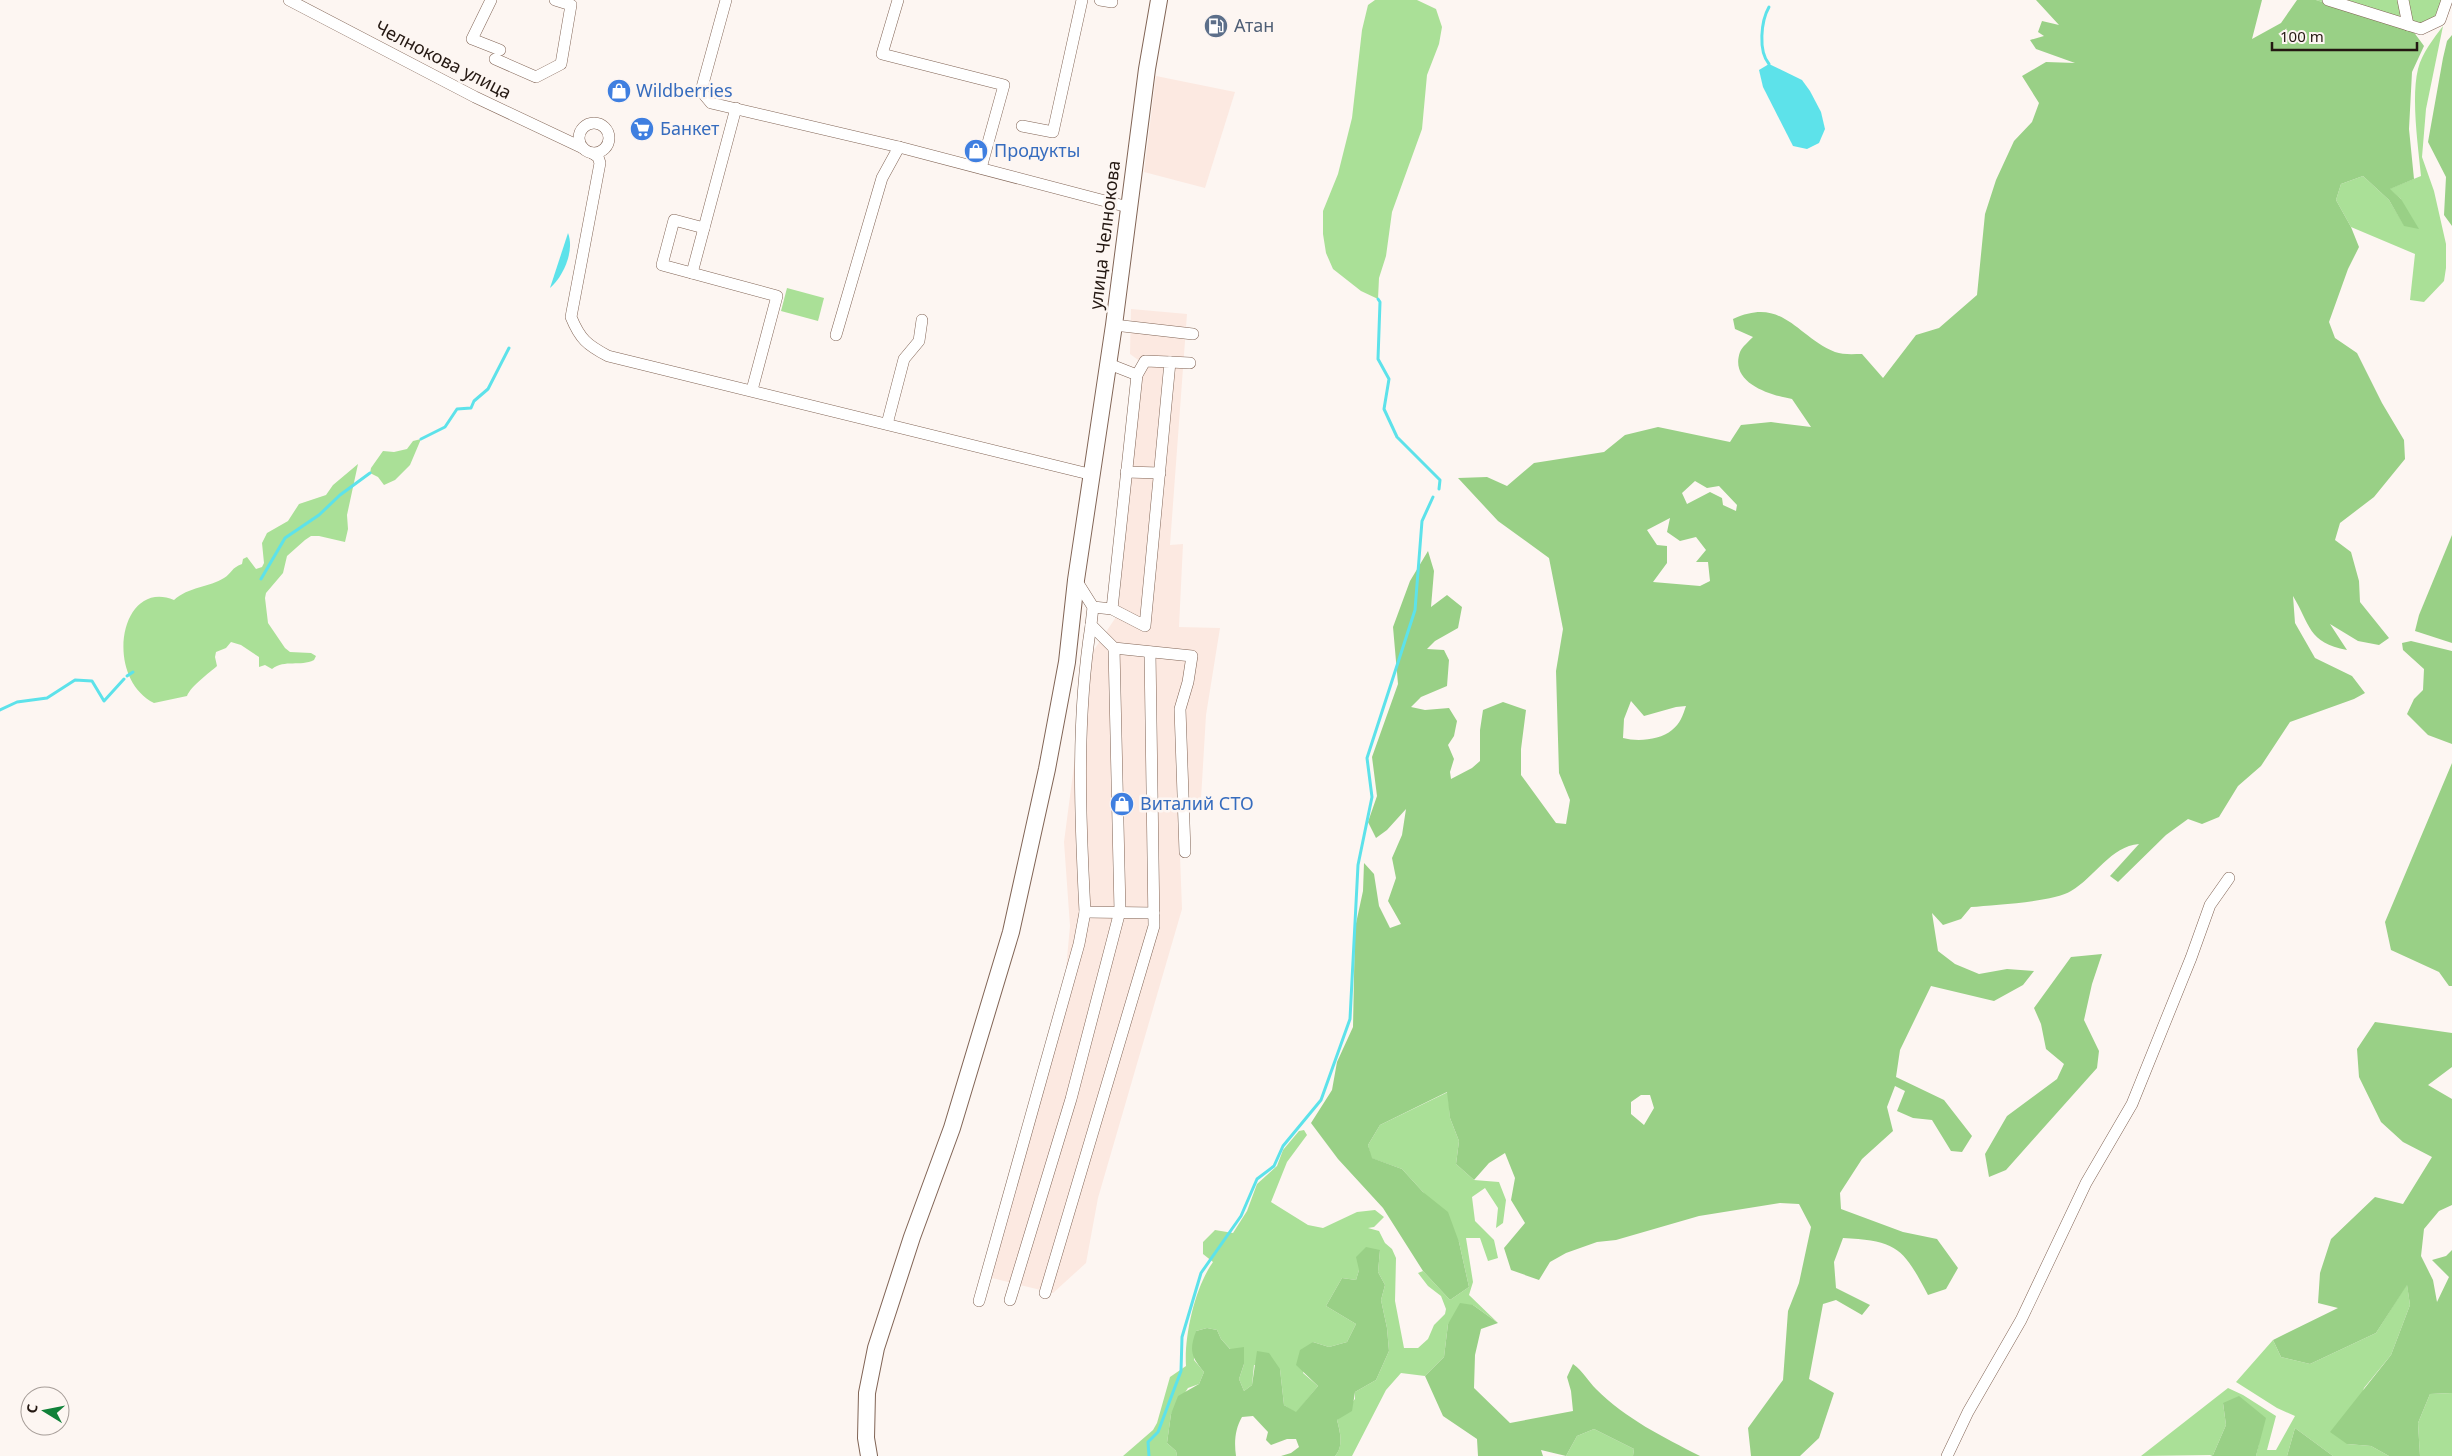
<svg xmlns="http://www.w3.org/2000/svg" width="2452" height="1456" font-family="'Noto Sans',sans-serif">
<rect width="100%" height="100%" fill="#fdf6f2"/>
<!-- industrial -->
<g fill="#fce9e1">
<path d="M1156,76L1235,92L1205,188L1144,172Z"/>
<path d="M1131,309L1187,314L1170,545L1183,544L1179,627L1220,628L1206,715L1201,799L1178,802L1182,909L1098,1198L1086,1263L1053,1293L984,1276L1062,1012L1070,926L1064,842L1088,659L1118,614L1141,362L1130,354Z"/>
</g>
<!-- green -->
<g fill="#aae097">
<path d="M1375,0H1417L1436,9L1442,27L1439,44L1427,75L1422,129L1392,212L1386,256L1379,278L1378,299L1361,291L1333,269L1326,253L1323,234V211L1338,174L1352,118L1362,30L1368,5Z"/>
<path d="M2316,0H2443L2432,22L2413,31Z"/>
<path d="M2443,26L2426,109L2422,157L2434,191L2446,244V268L2444,281L2424,302L2410,300L2415,254L2351,227L2336,200L2341,184L2363,176L2389,200L2404,225L2401,199L2389,189L2421,176C2418,145 2411,98 2418,69C2422,53 2434,38 2443,26Z"/>
<path d="M787,288L824,298L818,321L781,311Z"/>
<path d="M421,439L410,465L395,480L384,485L378,477L370,473L371,468L383,451L394,452L407,449L413,441Z"/>
<path d="M358,464L347,515L348,529L345,542L319,536H311L305,540L287,556L283,573L266,593L265,598L268,623L285,648L290,652L311,653L316,656L314,660C300,667 285,659 272,669L265,665L259,667V657L241,645L231,642L226,648L216,652L215,657L217,666C209,673 191,686 187,696L154,703C103,677 120,578 174,600C188,587 210,587 224,578C232,573 231,568 242,564L243,559L247,557L256,569L262,567L264,563L262,543L267,533L288,521L299,504L326,495L333,485Z"/>
<path d="M1448,1092L1450,1118L1459,1141L1456,1164L1474,1180L1499,1182L1506,1200L1503,1223L1496,1228L1498,1208L1485,1188L1472,1197L1475,1221L1494,1240L1498,1258L1488,1261L1480,1238H1466L1473,1282L1469,1295L1498,1323L1473,1305L1448,1324L1444,1357L1425,1376L1401,1373L1386,1390L1352,1456H1335C1344,1446 1340,1431 1337,1420L1355,1399V1392L1376,1380L1389,1351L1387,1328L1381,1300L1385,1285L1378,1272L1380,1250L1359,1270L1356,1280L1342,1278L1326,1306L1356,1324L1347,1342L1329,1347L1313,1342L1303,1373L1318,1386L1296,1413L1284,1405L1280,1369L1254,1365L1252,1385L1244,1391L1239,1379L1244,1364L1221,1339L1217,1330L1207,1328L1196,1331L1194,1360L1204,1372L1199,1384L1188,1388L1171,1414L1167,1443L1176,1451L1177,1456H1123L1153,1430L1157,1423L1170,1377L1186,1366C1184,1336 1195,1287 1213,1262L1203,1254V1242L1215,1230L1233,1233L1247,1211L1257,1184L1277,1166L1283,1150L1299,1131L1304,1130L1307,1135L1287,1162L1271,1202L1308,1225L1323,1228L1357,1212L1375,1210L1384,1217L1374,1227L1368,1228L1379,1231L1385,1243L1392,1249L1396,1258L1395,1301L1404,1348H1418L1428,1339L1434,1325L1445,1314L1446,1309L1441,1296L1428,1286L1418,1273L1423,1271L1450,1300L1469,1287L1459,1242L1423,1192L1402,1169L1371,1158L1368,1145L1380,1125Z"/>
<path d="M2407,1284L2410,1305L2391,1355L2364,1388L2347,1444L2371,1446L2389,1456H2333L2295,1428L2287,1456H2256L2259,1443L2223,1403L2226,1425L2213,1455L2141,1456L2228,1388L2243,1395L2276,1416L2267,1450H2276L2295,1416L2277,1408L2236,1382L2273,1340L2281,1357L2310,1364L2376,1333Z"/>
<path d="M2452,1393V1456H2420L2418,1423L2430,1394Z"/>
<path d="M1594,1429L1634,1449L1633,1456H1566L1577,1436Z"/>
</g>
<!-- forest -->
<g fill="#99d086" fill-rule="evenodd">
<path d="M2036,0H2262L2252,39L2281,23L2297,0H2316L2413,31L2424,46L2412,72L2409,129L2414,179L2390,189L2401,199L2419,229L2404,226L2389,200L2363,176L2341,184L2336,200L2351,227L2359,247L2348,269L2329,322L2335,338L2357,353L2382,403L2404,440L2405,459L2374,497L2340,523L2335,540L2351,552L2359,581L2360,602L2389,638L2379,645L2358,641L2330,624L2347,650C2308,643 2310,624 2293,596L2295,623L2315,658L2352,676L2365,693L2354,699L2290,722L2261,766L2238,786L2219,817L2202,824L2188,819L2166,835L2118,882L2110,876L2139,844C2111,846 2095,877 2071,891C2053,902 1994,905 1971,907L1961,919L1943,925L1932,913L1938,951L1955,964L1979,974L2007,969L2034,971L2023,985L1994,1001L1931,986L1900,1050L1896,1077L1944,1100L1972,1136L1962,1152L1951,1151L1932,1120L1913,1118L1897,1111L1905,1091L1895,1086L1887,1107L1893,1131L1862,1159L1840,1193L1841,1209L1903,1232L1937,1239L1958,1268L1946,1289L1928,1295C1903,1248 1898,1241 1843,1238L1834,1262L1836,1288L1870,1305L1862,1315L1836,1300L1823,1304L1809,1379L1834,1393L1819,1438L1800,1456H1751L1748,1428L1783,1380L1788,1311L1799,1283L1811,1227L1799,1204L1780,1203L1699,1216L1616,1240L1597,1242L1566,1253L1550,1262L1539,1280L1511,1270L1504,1248L1525,1223L1511,1200L1515,1178L1505,1153L1489,1163L1474,1180L1456,1164L1459,1141L1450,1118L1447,1092L1380,1125L1368,1145L1372,1158L1402,1169L1423,1192L1448,1212L1459,1242L1469,1287L1450,1300L1423,1271L1383,1208L1338,1159L1311,1123L1332,1090L1337,1062L1353,1027L1355,928L1363,891L1364,863L1374,874L1379,906L1390,928L1401,924L1388,901L1396,878L1392,858L1402,835L1406,809L1387,830L1376,838L1368,822L1377,796L1372,757L1398,684L1393,627L1410,581L1428,551L1434,571L1431,607L1447,595L1462,607L1458,628L1435,641L1427,649L1444,650L1449,660L1447,686L1421,697L1411,707L1425,710L1449,708L1457,721L1454,736L1448,745L1454,759L1450,772L1451,779L1472,768L1480,761V730L1483,710L1503,702L1526,710L1521,749V775L1556,823L1566,824L1570,800L1559,773L1556,671L1563,629L1549,558L1498,521L1458,478L1487,477L1507,486L1534,463L1604,452L1625,435L1658,427L1730,442L1741,425L1771,422L1811,427L1792,399C1770,395 1729,383 1740,352C1742,347 1749,341 1753,337L1735,329L1733,319C1783,296 1796,336 1835,352C1843,355 1854,354 1862,354L1883,378L1916,335L1939,328L1977,295L1985,214L1996,180L2014,141L2032,122L2039,103L2022,76L2046,62L2075,63L2036,49L2030,40L2044,36L2038,32L2042,21L2059,25ZM1695,481L1707,488L1719,486L1737,505L1736,511L1723,505L1722,498L1710,492L1687,504L1682,493ZM1670,518L1667,532L1680,541L1696,537L1706,550L1696,562H1708L1710,581L1700,586L1653,582L1667,563V546L1657,545L1647,530ZM1631,701L1644,716L1676,707L1686,706C1683,715 1680,724 1672,730C1660,740 1638,742 1623,738L1624,719ZM1641,1095H1650L1654,1108L1644,1125L1631,1114V1102Z"/>
<path d="M2452,35V226L2444,215L2446,177L2428,142L2443,58L2447,41Z"/>
<path d="M2452,535V643L2415,631L2419,615Z"/>
<path d="M2411,641L2452,651V744L2428,735L2407,714L2414,699L2423,690L2424,669L2403,650L2402,643Z"/>
<path d="M2452,763V986H2449L2439,972L2391,950L2385,922Z"/>
<path d="M2102,954L2092,984L2084,1020L2099,1051L2097,1068L2006,1170L1989,1177L1985,1154L2007,1116L2057,1079L2064,1064L2046,1049L2041,1024L2034,1008L2071,957Z"/>
<path d="M2375,1022L2452,1033V1067L2428,1085L2452,1099V1205L2439,1211L2424,1229L2421,1256L2433,1280L2437,1302L2449,1277L2432,1260L2446,1256L2452,1250V1393L2430,1394L2418,1423L2420,1456H2389L2371,1446L2347,1444L2330,1432L2391,1355L2410,1305L2407,1285L2376,1333L2310,1364L2281,1357L2273,1340L2338,1308L2318,1303L2320,1273L2331,1239L2375,1197L2403,1204L2432,1157L2403,1142L2381,1122L2359,1077L2357,1049Z"/>
<path d="M1366,1247L1380,1250L1378,1272L1385,1285L1381,1300L1387,1328L1389,1351L1376,1380L1355,1392L1352,1411L1337,1420C1340,1431 1344,1447 1335,1456H1281L1291,1453L1299,1447L1296,1439H1287L1271,1445L1266,1440L1268,1432L1253,1416L1242,1417C1235,1429 1234,1442 1236,1456H1177L1176,1451L1167,1443L1171,1414L1178,1396L1199,1384L1204,1372C1191,1356 1189,1351 1196,1331L1207,1328L1217,1330L1221,1339L1230,1349L1244,1347V1364L1239,1379L1244,1391L1252,1385L1257,1351L1269,1353L1280,1369L1284,1405L1296,1412L1318,1386L1296,1365L1300,1350L1313,1342L1329,1347L1347,1342L1356,1324L1326,1306L1342,1278L1356,1280L1359,1270L1356,1257Z"/>
<path d="M1460,1303L1473,1305L1498,1323L1481,1329L1475,1355L1474,1388L1510,1423L1573,1411L1571,1391L1567,1377L1573,1364C1583,1371 1588,1381 1596,1389C1626,1419 1663,1437 1700,1456H1633L1634,1449L1594,1429L1577,1436L1566,1456L1541,1450L1543,1456H1478L1477,1439L1443,1416L1425,1376L1444,1357L1448,1324Z"/>
<path d="M2239,1396L2266,1418L2256,1456H2210L2213,1455L2226,1425L2223,1403Z"/>
<path d="M2295,1428L2333,1456H2287Z"/>
</g>
<!-- water -->
<g fill="#5de2ea">
<path d="M1769,64L1802,80L1810,91L1821,112L1825,129L1819,143L1807,149L1793,146L1763,87L1759,70Z"/>
<path d="M568,233C575,251 563,277 550,288Z"/>
</g>
<g fill="none" stroke-linecap="round" stroke-linejoin="round">
<!-- stream -->
<g stroke="#5de2ea" stroke-width="3">
<path d="M1769,7C1761,21 1758,51 1769,64"/>
<path d="M1378,299L1380,302L1378,359L1389,379L1384,409L1397,437L1440,480L1439,489"/>
<path d="M421,439L445,427L457,409L471,408L474,401L488,389L509,348"/>
<path d="M261,579L285,538L319,515L340,495L370,473"/>
<path d="M127,676L133,672"/>
<path d="M0,710L17,702L47,698L75,680L92,681L104,701L124,679"/>
<path d="M1149,1456L1148,1442L1158,1432L1181,1371L1182,1337L1201,1273L1241,1216L1257,1179L1274,1166L1283,1146L1321,1100L1350,1019L1358,865L1372,797L1367,758L1415,610L1422,521L1433,497"/>
</g>
<!-- street casing -->
<g stroke="#816455" stroke-width="12">
<g id="street">
<path d="M289,0L475,97L583,148"/>
<path d="M491,0L472,39L500,50"/>
<path d="M726,0L701,91L711,103L899,147L1128,207"/>
<path d="M898,0L882,54L1004,85L981,168"/>
<path d="M1100,0L1112,2"/>
<path d="M2328,0L2421,29L2440,20L2447,0"/>
<path d="M2403,0L2408,25"/>
<path d="M495,59L536,77L561,64L571,5L555,0"/>
<circle cx="594" cy="138" r="15"/>
<path d="M1022,126L1053,132L1082,0"/>
<path d="M592,153L598,157L600,163L571,317C580,339 587,345 608,356L1093,475"/>
<path d="M704,228L674,220L662,265L777,296L752,390"/>
<path d="M692,273L736,108"/>
<path d="M1114,325L1193,334"/>
<path d="M836,335L882,178L899,147"/>
<path d="M1170,362L1190,363"/>
<path d="M1109,364L1137,375"/>
<path d="M887,424L904,359L919,341L922,320"/>
<path d="M1126,472L1160,473"/>
<path d="M1076,580L1093,607L1091,625L1114,648L1192,656L1188,682L1180,709L1185,852"/>
<path d="M1093,607L1112,609L1145,626L1170,362L1145,361L1137,375L1112,609"/>
<path d="M1091,625C1076,720 1080,816 1085,912L1154,913"/>
<path d="M1045,1293L1154,926L1150,652"/>
<path d="M1010,1300L1071,1099L1120,911L1114,648"/>
<path d="M979,1301L1079,944L1085,912"/>
<path d="M1947,1456L1968,1412L2021,1320L2086,1183L2132,1104L2191,958L2210,905L2229,878"/>
</g>
</g>
<!-- secondary casing -->
<g stroke="#816455" stroke-width="18">
<path id="secondary" d="M869,1456L866,1438L867,1393L876,1348L912,1237L952,1128L1011,932L1047,769L1067,662L1076,580L1114,325L1147,69L1159,0"/>
</g>
<!-- street -->
<use href="#street" stroke="#fff" stroke-width="11"/>
<!-- secondary -->
<use href="#secondary" stroke="#fff" stroke-width="16"/>
</g>
<!-- icons -->
<defs>
<g id="fuel-disc" transform="scale(1.25)"><circle r="9.5" fill="#5c6f8a" stroke="#fdf6f2"/><path d="M-5.5-6h7V0h2V4h1.3V-2.5L3-4.5l.8-.8L6-3V5H2.5V1h-1V6h-7ZM-4.2-4.7v3.2H.2V-4.7Z" fill="#fff"/></g>
<g id="shop-disc" transform="scale(1.25)"><circle r="9.5" fill="#3f7fe0" stroke="#fdf6f2"/><path d="M-5-2.5h2.3a2.7 3.5 0 0 1 5.4 0H5L5.5 6h-11ZM-1.5-2.5h3a1.5 2.3 0 0 0-3 0Z" fill="#fff"/></g>
<g id="supermarket-disc" transform="scale(1.25)"><circle r="9.5" fill="#3f7fe0" stroke="#fdf6f2"/><path d="M-6-5.5h2.5l.6 2H6L4.5 2H-2.5L-4.4-4H-6ZM-1.5 3.2a1.3 1.3 0 1 0 .1 0ZM3 3.2a1.3 1.3 0 1 0 .1 0Z" fill="#fff"/></g>
</defs>
<g fill-rule="evenodd">
<use href="#fuel-disc" x="1216" y="26"/>
<use href="#shop-disc" x="619" y="91"/>
<use href="#supermarket-disc" x="642" y="129"/>
<use href="#shop-disc" x="976" y="151"/>
<use href="#shop-disc" x="1122" y="804"/>
</g>
<g text-anchor="middle" stroke-width="5" stroke-linejoin="round" paint-order="stroke">
<!-- service labels -->
<g font-size="18" fill="#4e5e75" stroke="#fdf6f2" text-anchor="start">
<text x="1234" y="32">Атан</text>
</g>
<!-- street labels -->
<g font-size="18" fill="#241812" stroke="#fdf6f2">
<text transform="translate(443 60) rotate(27)" y="6">Челнокова улица</text>
<text transform="translate(1105 235) rotate(-83)" y="6">улица Челнокова</text>
</g>
<!-- shop labels -->
<g font-size="18" fill="#366cbe" stroke="#fdf6f2" text-anchor="start">
<text x="636" y="97">Wildberries</text>
<text x="660" y="135">Банкет</text>
<text x="994" y="157">Продукты</text>
<text x="1140" y="810">Виталий СТО</text>
</g>
</g>
<!-- north arrow -->
<g transform="translate(45 1411) rotate(280)"><circle r="24" fill="#fdf6f2" stroke="#a69d98"/>
<path d="M0-4L9 19L0 12L-9 19Z" fill="#108138"/>
<text y="-8" font-size="14" font-weight="bold" text-anchor="middle" fill="#241812">С</text>
</g>
<!-- scale -->
<path d="M2272 42v8h145v-8" fill="none" stroke="#241812" stroke-width="2.5"/>
<text x="2280" y="42" font-size="15" fill="#241812" stroke="#fdf6f2" stroke-width="4" paint-order="stroke">100 m</text>
</svg>
